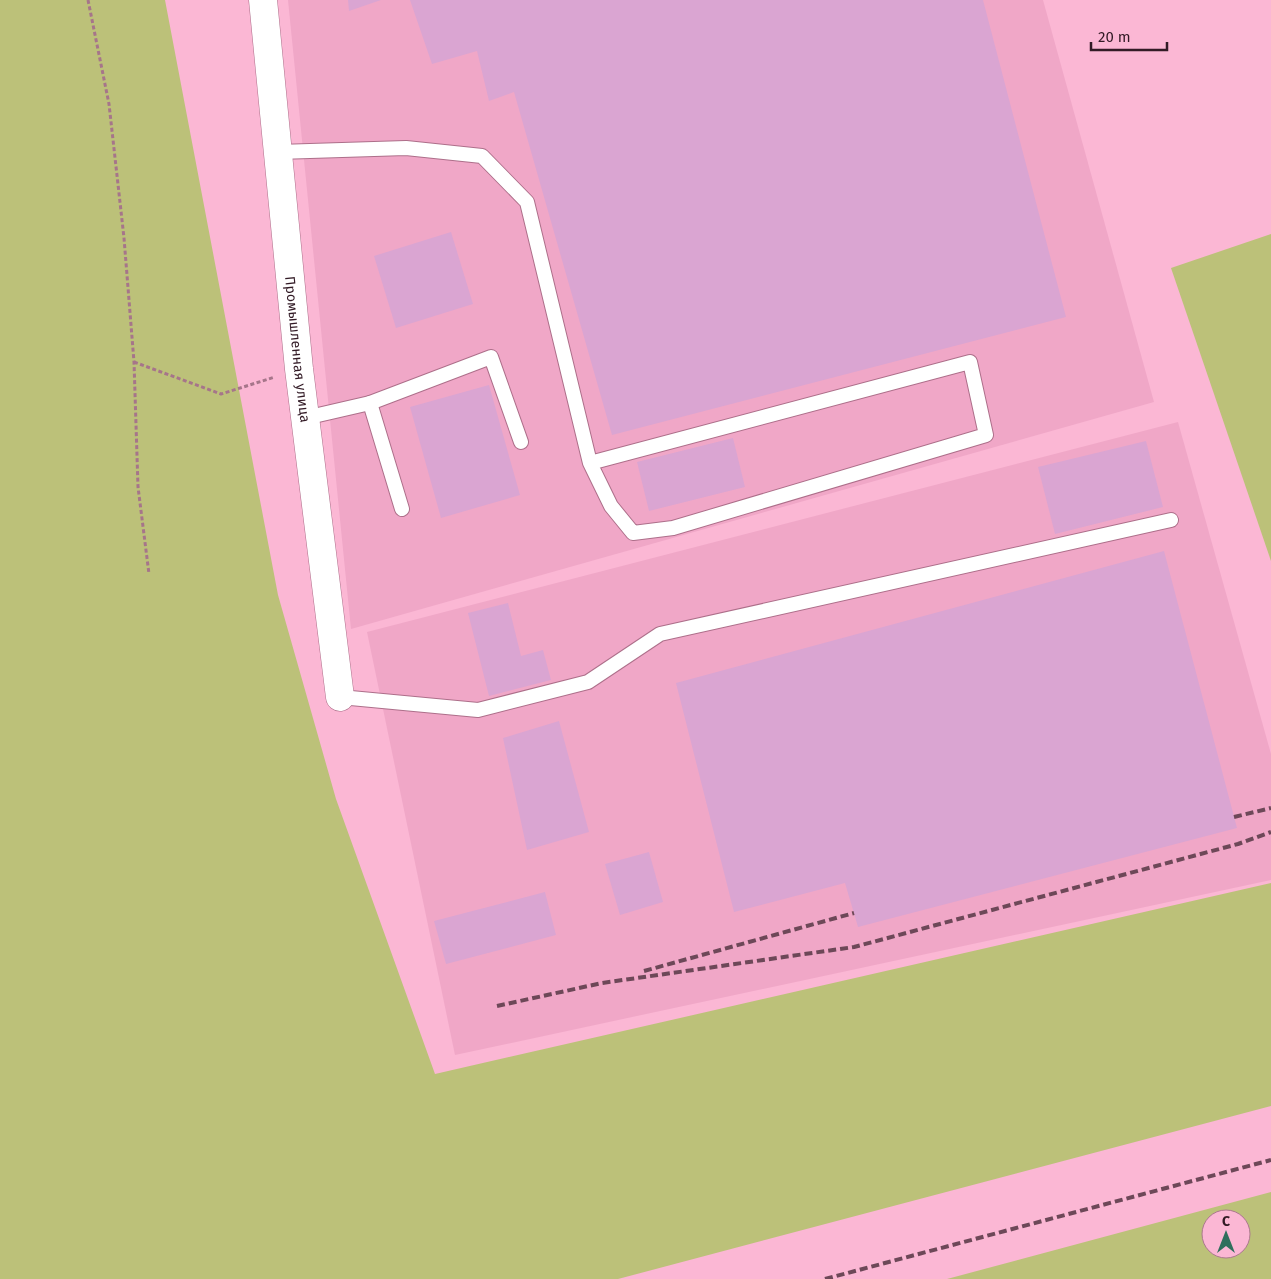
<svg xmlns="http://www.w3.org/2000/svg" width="1271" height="1279" font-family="'Fira Sans',sans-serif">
<rect width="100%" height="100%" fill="#fbb7d4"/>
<!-- built -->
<g fill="#f0a7c7">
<path d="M288,0H1043L1154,402L351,629Z"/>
<path d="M1178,422L1271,754V880L455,1055L367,632Z"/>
</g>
<!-- green -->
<g fill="#bcc179" fill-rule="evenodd">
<path d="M0,0H165L278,595L336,799L435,1074L1271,883V1106L618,1279H0Z"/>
<path d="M1271,234V561L1171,268Z"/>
<path d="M1271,1192V1279H947ZM1211,1219H1241V1249H1211Z"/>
</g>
<!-- building -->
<g fill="#daa5d2">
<path d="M348,0H381L349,11Z"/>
<path d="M410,0H983L1066,317L612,435L514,92L489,101L477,51L432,64Z"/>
<path d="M451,232L473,304L396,328L374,256Z"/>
<path d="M489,385L520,495L441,518L410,407Z"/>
<path d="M733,438L745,487L649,511L637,462Z"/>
<path d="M1146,441L1163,507L1055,534L1038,467Z"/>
<path d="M1164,551L1237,828L858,927L845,883L734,912L676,683Z"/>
<path d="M508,603L521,656L543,650L551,680L489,696L468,613Z"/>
<path d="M559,721L589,832L527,850L503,738Z"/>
<path d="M649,852L663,902L620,915L605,864Z"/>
<path d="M545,892L556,935L446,964L434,921Z"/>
</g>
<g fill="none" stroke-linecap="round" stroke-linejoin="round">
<!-- service casing -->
<g stroke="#ad6f8a" stroke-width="16">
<g id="service">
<path d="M278,152L406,148L482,156L527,202L590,463L970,362L986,435L673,528L633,533L611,506L590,463"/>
<path d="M370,403L402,509"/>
<path d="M305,418L370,403L491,357L521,442"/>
<path d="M340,697L478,710L588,682L660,634L1171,520"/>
</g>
</g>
<!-- minor casing -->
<g stroke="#ad6f8a" stroke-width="29">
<g id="minor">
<path id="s1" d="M263,0L299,369L340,697"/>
</g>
</g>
<!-- path -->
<g stroke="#a6758a" stroke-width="3" stroke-dasharray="4 2.5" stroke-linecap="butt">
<path d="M88,0L109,104L124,238L134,362L138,487L149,574"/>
<path d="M134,362L221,394L275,377"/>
</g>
<!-- service -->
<use href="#service" stroke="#fff" stroke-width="14"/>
<!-- minor -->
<use href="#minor" stroke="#fff" stroke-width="28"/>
<!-- rail -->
<g stroke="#6d4858" stroke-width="4" stroke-dasharray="8 4" stroke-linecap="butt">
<path d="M1234,817L1271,808"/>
<path d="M644,971L854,913"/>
<path d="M497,1006L602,983L854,947L1238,844L1271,832"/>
<path d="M825,1279L1271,1160"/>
</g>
</g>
<g text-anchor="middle" stroke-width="5" stroke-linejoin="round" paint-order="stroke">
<!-- street labels -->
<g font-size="14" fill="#321a25" stroke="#fbb7d4">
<text dy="5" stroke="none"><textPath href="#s1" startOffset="351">Промышленная улица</textPath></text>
</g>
</g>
<!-- north arrow -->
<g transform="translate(1226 1234)"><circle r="24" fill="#fbb7d4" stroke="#ab788e"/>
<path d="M0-4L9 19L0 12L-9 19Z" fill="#2f6f5c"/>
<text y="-8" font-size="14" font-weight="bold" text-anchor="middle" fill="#321a25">С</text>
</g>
<!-- scale -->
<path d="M1091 42v8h76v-8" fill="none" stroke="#321a25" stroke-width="2.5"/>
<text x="1098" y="42" font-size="15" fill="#321a25" stroke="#fbb7d4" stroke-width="4" paint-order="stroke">20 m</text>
</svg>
